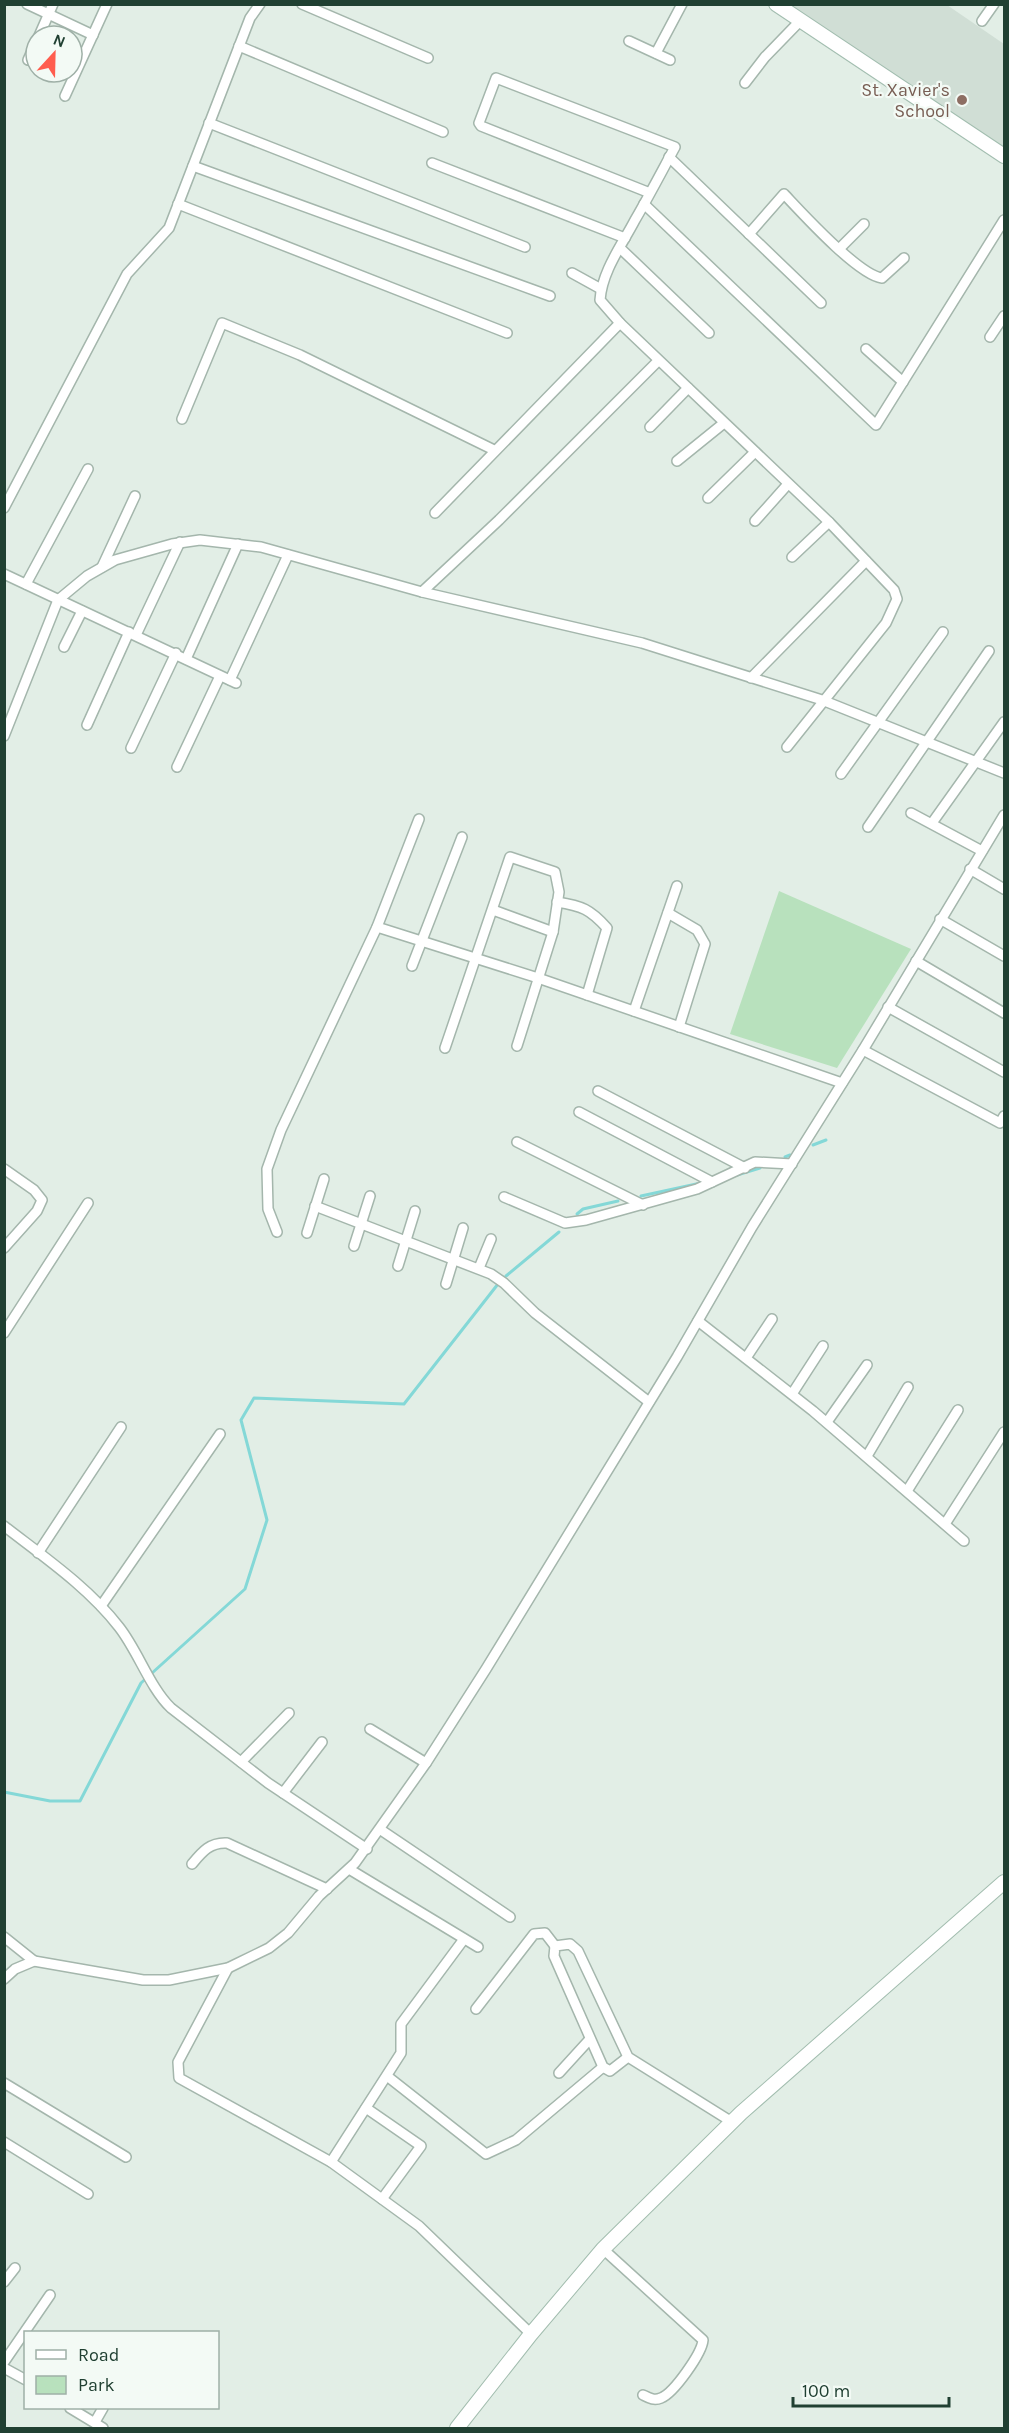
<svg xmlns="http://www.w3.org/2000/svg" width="1009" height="2433" font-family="Karla,sans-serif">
<rect width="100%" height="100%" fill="#e2eee6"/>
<!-- built -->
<path fill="#d0ded5" d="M776,5H947L1004,44V156Z"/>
<!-- green -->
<path fill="#b8e1bd" d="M779,891L911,949L837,1068L730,1034Z"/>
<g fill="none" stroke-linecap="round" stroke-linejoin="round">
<!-- stream -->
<g stroke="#84d8d7" stroke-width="3">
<path d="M813,1145L826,1140"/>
<path d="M785,1157L790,1155"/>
<path d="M737,1175L760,1168"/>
<path d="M641,1196L701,1183"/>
<path d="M577,1214L583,1209L618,1201"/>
<path d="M506,1276L559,1232"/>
<path d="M4,1792L50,1801H80L141,1683L245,1589L267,1520L241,1420L254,1398L404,1404L498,1284"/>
</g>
<!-- street casing -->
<g stroke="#a4b6ac" stroke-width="12">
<g id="street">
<path d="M27,4L93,35"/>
<path d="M302,4L428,58"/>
<path d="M982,21L994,4"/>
<path d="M39,36L53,4"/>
<path d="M629,41L670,60"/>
<path d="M239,46L443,132"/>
<path d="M656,53L682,4"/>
<path d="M28,60L36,42"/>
<path d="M745,83L765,57L800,21"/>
<path d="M65,96L107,4"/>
<path d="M209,123L525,247"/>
<path d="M669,157L821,303"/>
<path d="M432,163L625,238"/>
<path d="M193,166L550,296"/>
<path d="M650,193L481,126L479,123L496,78L675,147C662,171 649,196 635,220C622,245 602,271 600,300L620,323L829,522L894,590L897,599L886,623L787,747"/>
<path d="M178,204L507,333"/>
<path d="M644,204L876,425L1004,220"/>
<path d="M749,234L784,194C802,213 858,275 882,278L904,258"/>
<path d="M620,248L709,333"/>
<path d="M839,249L864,224"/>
<path d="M572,273L601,289"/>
<path d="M990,337L1004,316"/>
<path d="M866,349L903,382"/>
<path d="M182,419L222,323L300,355L494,450"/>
<path d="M650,427L688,388"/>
<path d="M677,461L724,423"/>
<path d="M708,498L755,452"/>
<path d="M4,508L127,274L169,228L250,18L260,4"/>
<path d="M435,513L620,323"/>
<path d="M755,521L788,484"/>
<path d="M792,557L829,522"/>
<path d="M102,567L135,496"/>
<path d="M4,574L236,683"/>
<path d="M26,584L88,469"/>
<path d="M422,592L499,520L658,361"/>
<path d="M136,635L180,542"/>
<path d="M64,647L82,611"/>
<path d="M186,659L238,544"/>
<path d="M751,678L866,561"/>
<path d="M230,680L288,555"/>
<path d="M87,725L129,632"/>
<path d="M4,736L58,600L87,576L115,560L172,544L200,540L261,547L422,592L642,643L822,700L1004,773"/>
<path d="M131,748L176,653"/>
<path d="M177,767L220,676"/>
<path d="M841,774L943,632"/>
<path d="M911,813L982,851"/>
<path d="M932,823L1004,722"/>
<path d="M868,827L989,651"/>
<path d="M970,869L1004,889"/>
<path d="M557,902C582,906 590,909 607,928L587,995"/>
<path d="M493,910L553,932"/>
<path d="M668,913L697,930L705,944L679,1027"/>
<path d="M940,919L1004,956"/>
<path d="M377,927L538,978L842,1083"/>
<path d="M916,961L1004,1013"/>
<path d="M412,966L462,837"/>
<path d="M888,1007L1004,1072"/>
<path d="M634,1011L677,886"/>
<path d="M445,1048L510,857L555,872L559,892L553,932L517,1046"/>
<path d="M863,1050L1000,1123L1004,1116"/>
<path d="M598,1091L745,1168"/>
<path d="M579,1112L712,1182"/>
<path d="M517,1142L643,1205"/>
<path d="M4,1169L34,1190L42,1200L37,1211L4,1248"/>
<path d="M504,1197L565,1223L586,1220L697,1189L755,1162L792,1164"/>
<path d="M315,1206L491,1274L504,1283L535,1313L649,1402"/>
<path d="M277,1232L268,1209L267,1169L281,1130L377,927L419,819"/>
<path d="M307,1233L324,1179"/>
<path d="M354,1246L370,1196"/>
<path d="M398,1266L415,1211"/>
<path d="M479,1268L491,1239"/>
<path d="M446,1284L463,1228"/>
<path d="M698,1321L813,1411L964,1541"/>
<path d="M4,1333L88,1203"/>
<path d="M746,1358L772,1319"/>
<path d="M792,1394L823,1346"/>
<path d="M827,1422L867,1365"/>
<path d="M867,1456L908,1387"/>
<path d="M907,1491L958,1410"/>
<path d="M945,1524L1004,1432"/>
<path d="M4,1526C44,1557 88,1587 119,1627C138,1651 150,1688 171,1708L268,1783L367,1849"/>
<path d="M38,1553L121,1427"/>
<path d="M101,1606L220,1434"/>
<path d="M370,1729L426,1763"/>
<path d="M241,1762L289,1713"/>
<path d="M283,1793L322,1742"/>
<path d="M381,1830L510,1917"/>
<path d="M192,1864C202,1852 210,1842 227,1843L327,1889"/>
<path d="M349,1869L478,1947"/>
<path d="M4,1937L34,1961"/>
<path d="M228,1968L178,2062L179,2078L331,2162L419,2226L531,2334"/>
<path d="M4,1979L15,1969L34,1961L143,1980H169L228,1968L269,1948L288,1933L319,1896L355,1863L426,1763L486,1669L677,1357L752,1227L863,1050L1004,815"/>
<path d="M476,2009L534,1934L545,1933L555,1946"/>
<path d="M628,2057L610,2071L603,2067L554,1956L555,1946L570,1944L578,1951L628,2057L732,2122"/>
<path d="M559,2073L590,2039"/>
<path d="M387,2076L486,2154L516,2140L603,2067"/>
<path d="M4,2083L126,2157"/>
<path d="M366,2108L421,2146L382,2199"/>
<path d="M4,2142L88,2194"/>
<path d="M331,2162L401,2053V2024L464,1939"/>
<path d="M603,2249L703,2340C702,2353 674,2393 661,2398C654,2401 649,2398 643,2395"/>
<path d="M4,2282L15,2268"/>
<path d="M4,2362L50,2295"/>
<path d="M4,2368L26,2380"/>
<path d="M70,2408L103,2428"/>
<path d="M95,2422L103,2408"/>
</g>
</g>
<!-- secondary casing -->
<g stroke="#a2bdaf" stroke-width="16">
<g id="secondary">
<path d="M776,4L1004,156"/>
<path d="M457,2428L531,2334L603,2249L741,2113L1004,1882"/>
</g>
</g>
<!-- street -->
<use href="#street" stroke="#fff" stroke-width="9"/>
<!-- secondary -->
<use href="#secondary" stroke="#fff" stroke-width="14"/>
</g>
<!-- markers -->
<circle fill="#8d6e63" stroke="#f3faf5" stroke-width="2" cx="962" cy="100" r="6"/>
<g text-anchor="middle" stroke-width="4.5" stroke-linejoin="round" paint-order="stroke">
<!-- education labels -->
<g font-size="18" fill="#785e54" stroke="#f3faf5" text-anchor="end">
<text x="950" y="96">St. Xavier's<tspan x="950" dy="21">School</tspan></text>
</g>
</g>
<!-- border -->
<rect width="1009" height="2433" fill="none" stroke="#204032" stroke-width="12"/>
<!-- legend -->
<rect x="24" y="2331" width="195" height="78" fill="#f3faf5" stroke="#9fb0a7" stroke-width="1.5"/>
<rect x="36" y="2350" width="30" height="9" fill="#ffffff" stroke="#9fb0a7" stroke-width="1.5"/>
<text x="78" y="2361" font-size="18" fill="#204032">Road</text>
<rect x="36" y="2376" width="30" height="18" fill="#b8e1bd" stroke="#9fb0a7" stroke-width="1.5"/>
<text x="78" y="2391" font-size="18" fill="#204032">Park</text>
<!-- north arrow -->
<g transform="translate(54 54) rotate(22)"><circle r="28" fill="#f3faf5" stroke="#9fb0a7" stroke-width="1.5"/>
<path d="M0-4.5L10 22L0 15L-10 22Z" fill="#ff5d4e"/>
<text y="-9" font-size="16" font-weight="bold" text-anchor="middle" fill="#204032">N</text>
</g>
<!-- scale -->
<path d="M793 2397v9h156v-9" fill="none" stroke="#204032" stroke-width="3"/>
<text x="802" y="2397" font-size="18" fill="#204032" stroke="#f3faf5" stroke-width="4.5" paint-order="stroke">100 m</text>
</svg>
